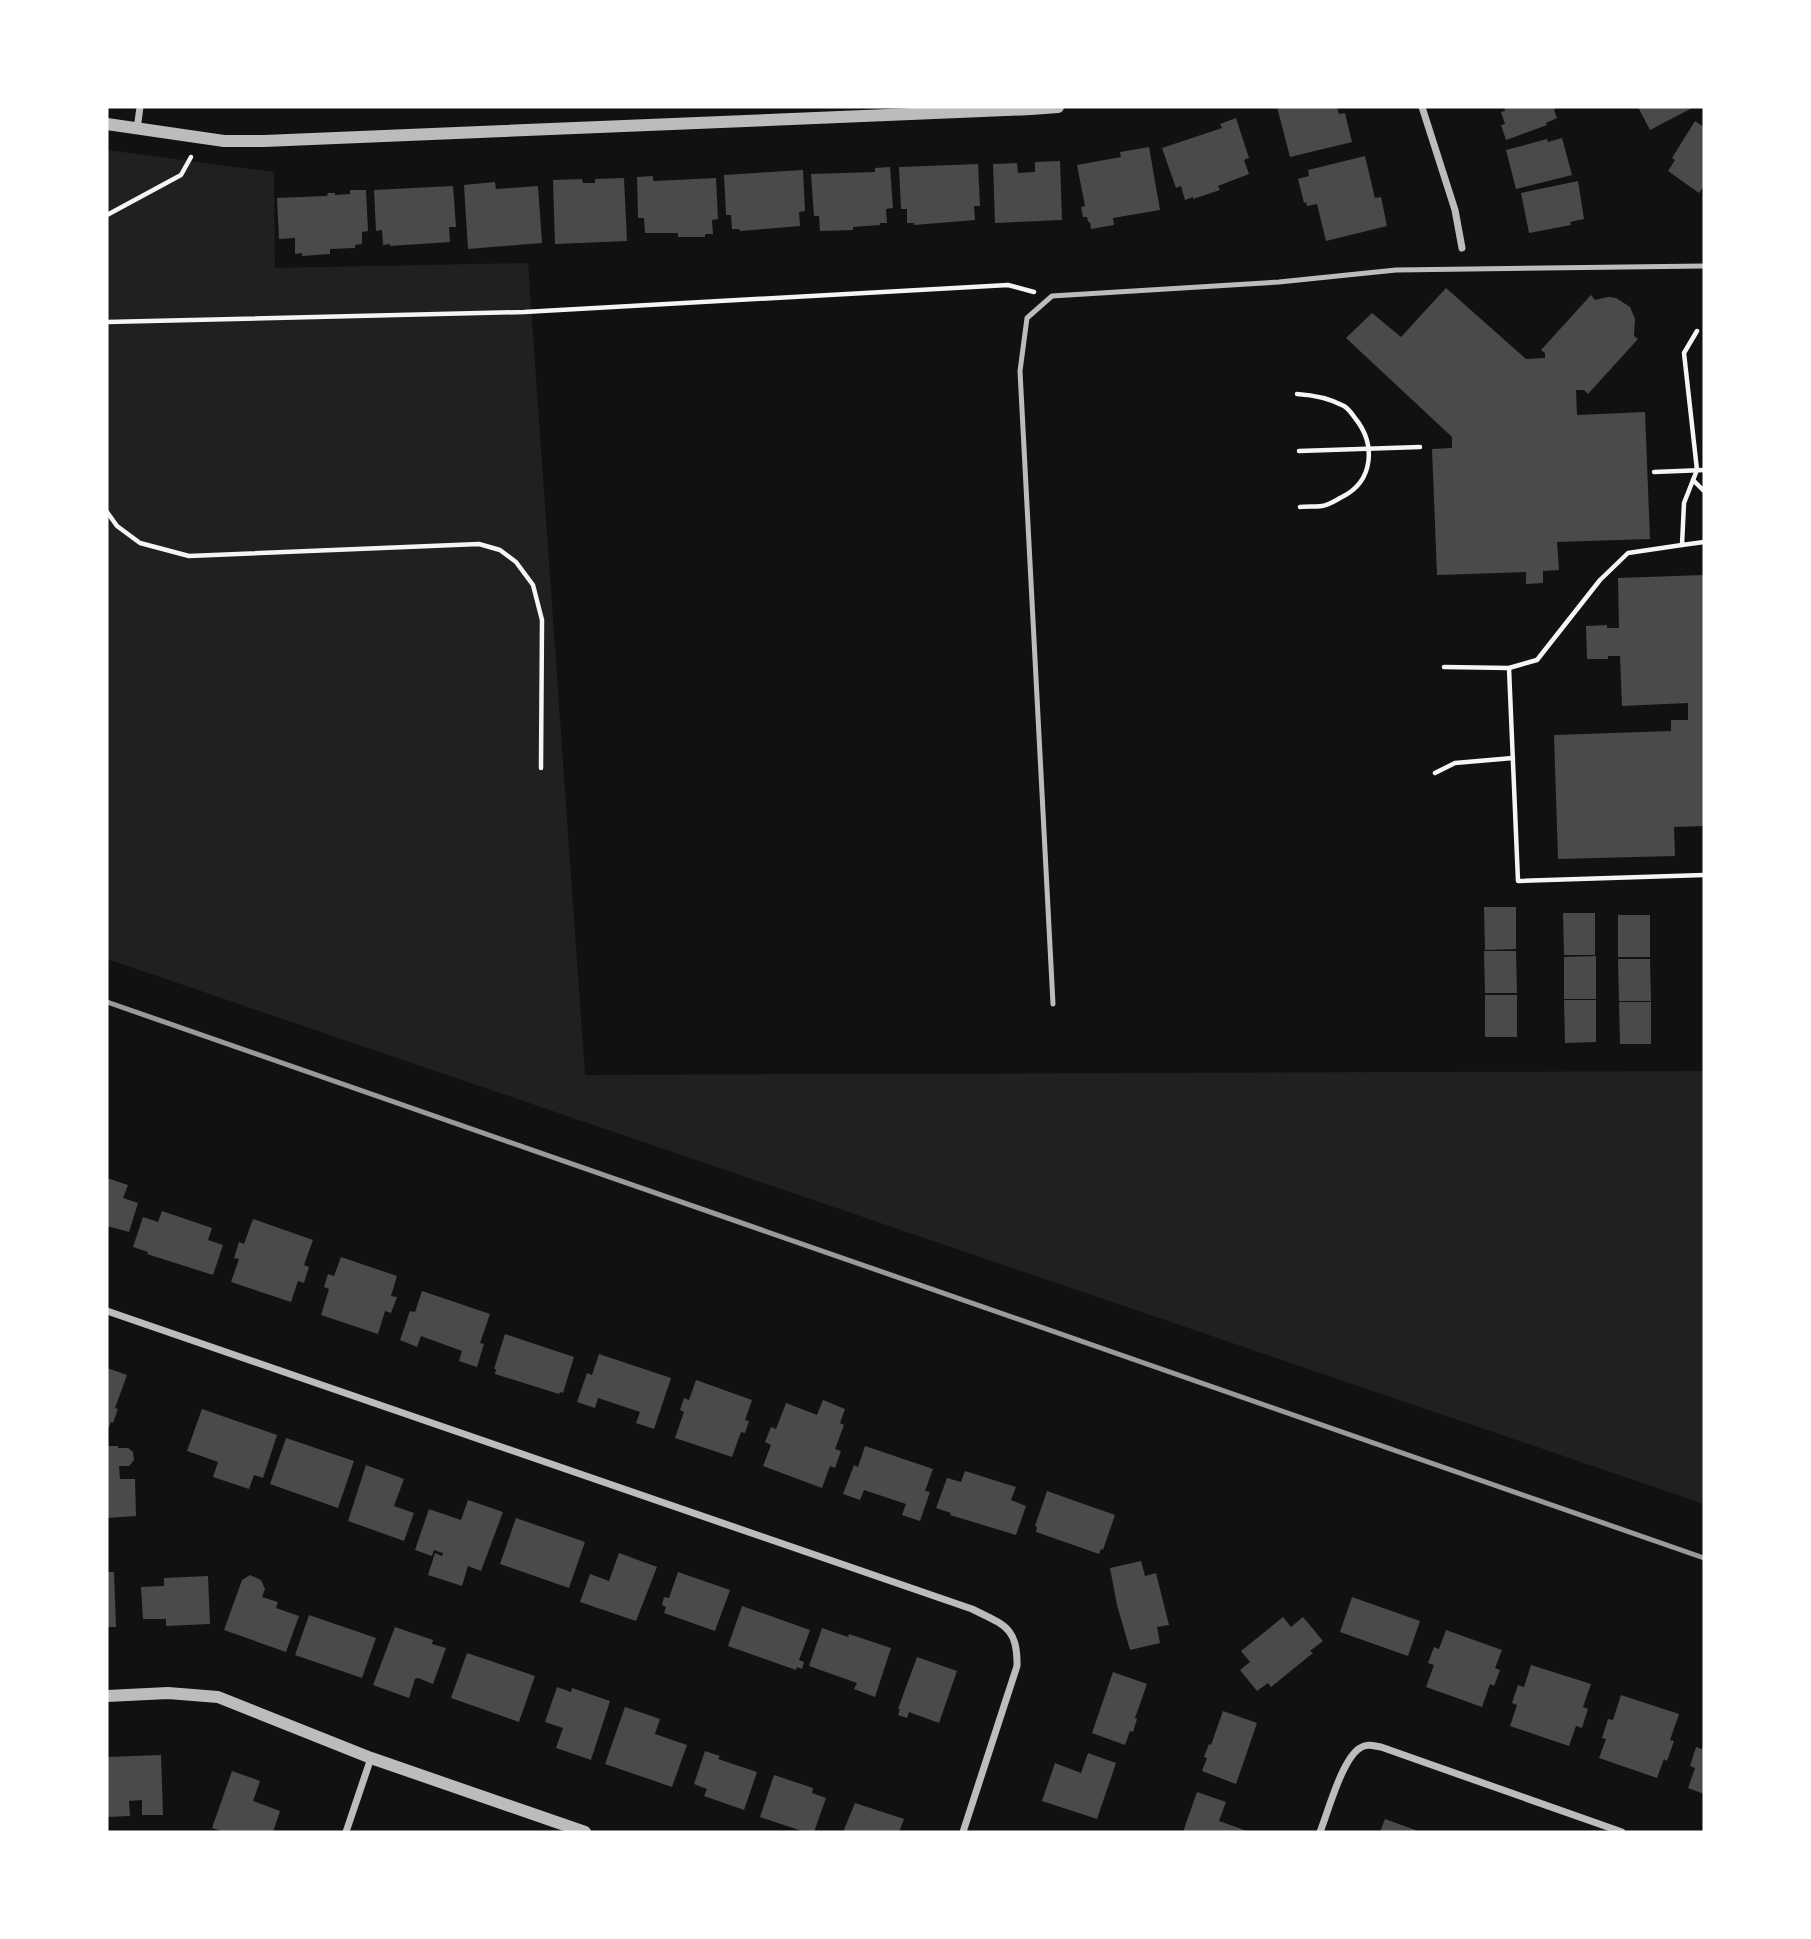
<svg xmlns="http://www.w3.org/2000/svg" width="1811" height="1939" font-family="'Golos Text',sans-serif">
<rect width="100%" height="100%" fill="#111"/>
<!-- green -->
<path fill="#202020" d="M107,150L274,172L275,268L528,263L585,1075L1704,1071V1504L107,959Z"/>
<!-- building -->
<g fill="#4a4a4a">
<path d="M1277,107H1337L1339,114L1345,113L1352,142L1290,157Z"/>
<path d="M1504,107H1555V109L1554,110L1557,118L1546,123L1547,125L1506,140L1501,125L1505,124L1501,112L1505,111Z"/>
<path d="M1638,107H1694L1650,130Z"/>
<path d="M1236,118L1249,158L1244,160L1249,174L1218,186L1220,190L1193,199V197L1185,200L1181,186L1176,188L1162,148L1222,128L1220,124Z"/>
<path d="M1695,121L1704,127V186L1699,193L1668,171L1675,160L1672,158Z"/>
<path d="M1562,138L1572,175L1516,189L1506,150L1547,139L1548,142Z"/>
<path d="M1149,147L1160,210L1113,218L1114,225L1091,229L1090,222H1088L1087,217H1083L1081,207L1085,206L1077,165L1121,157L1120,152Z"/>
<path d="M1365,156L1375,198L1381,197L1387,226L1326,241L1317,204L1307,206L1306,202L1304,203L1298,179L1309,176L1308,170Z"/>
<path d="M1060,161L1062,220L995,223L993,164L1017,163L1018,173L1035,172V162Z"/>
<path d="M978,164L980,206H974L975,220L914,225V223H907V209H901L899,167Z"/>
<path d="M890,167L893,208L886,209L887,223H880V225L853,227V230L820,231L819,216H814L811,174L875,172V168Z"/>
<path d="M803,170L805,211L799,212L800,226L740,231L739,229H732L731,215H726L724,175Z"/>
<path d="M653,176V181L716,178L718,219L712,220L713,234H705V237H678V233H645L644,218H638L637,177Z"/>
<path d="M624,178L627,241L555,244L553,180L582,179L583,183H595V179Z"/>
<path d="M1578,181L1584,219L1570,222L1571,225L1529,233L1521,193Z"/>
<path d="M495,182L496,189L538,186L542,243L468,249L464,185Z"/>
<path d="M453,186L456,227H449L450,242L390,246V244L383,245L382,230L376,231L374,190Z"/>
<path d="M350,190H366L368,231L362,232V244L355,245V248L330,249V254L302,256V253L295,254V238L279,239L277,198L327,196L328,193H335V195L350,194Z"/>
<path d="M1446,288L1526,359L1545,358V353L1541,350L1591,295L1595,300L1608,297L1616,298L1630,307L1635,319L1634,336L1638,339L1588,394L1584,390H1576L1577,415L1645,412L1650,539L1557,542L1559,570L1543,571V583L1526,584V572L1437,575L1432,449L1452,448V437L1346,338L1372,313L1401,337Z"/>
<path d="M1704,575V826L1674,827L1675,856L1558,859L1554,735L1671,731V720H1688V703L1622,706L1620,656H1608V659H1587L1586,626L1607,625V628H1619L1618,578Z"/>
<path d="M1484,907H1516V949L1485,950Z"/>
<path d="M1563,913H1595V955H1564Z"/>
<rect x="1618" y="915" width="32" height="42"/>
<path d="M1484,951H1516L1517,993H1485Z"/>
<path d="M1596,956V999H1564V957Z"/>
<path d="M1618,959H1650L1651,1001H1619Z"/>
<rect x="1485" y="995" width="32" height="42"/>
<path d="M1564,1000H1596V1042L1565,1043Z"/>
<path d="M1619,1002H1651V1044H1620Z"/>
<path d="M107,1178L128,1185L123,1198L138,1203L129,1232L107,1226Z"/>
<path d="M162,1211L212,1228L208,1240L223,1245L213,1275L147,1254L148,1252L133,1247L143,1217L158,1222Z"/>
<path d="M253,1219L313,1240L304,1265L309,1267L304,1283L298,1281L291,1302L231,1282L239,1259L234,1258L239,1242L244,1244Z"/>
<path d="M341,1257L397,1276L391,1296L397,1297L391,1313L385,1311L378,1334L321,1315L329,1289L324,1287L328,1274L334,1276Z"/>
<path d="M422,1291L490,1314L480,1343L484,1344L477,1367L459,1361L462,1351L421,1336L417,1347L400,1340L410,1311L415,1312Z"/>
<path d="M505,1334L574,1357L563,1393L560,1392L559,1394L495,1374L496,1369H494Z"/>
<path d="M599,1354L671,1378L654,1429L636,1423L640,1412L598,1398L595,1408L577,1402L587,1373L592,1375Z"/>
<path d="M107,1368L127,1375L115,1408L118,1409L113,1423L111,1422L107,1432Z"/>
<path d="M696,1380L752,1400L745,1420L749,1421L745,1433L741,1432L732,1457L675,1438L684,1412L680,1410L684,1398L689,1400Z"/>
<path d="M823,1400L845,1409L840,1423L844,1425L835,1449L841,1451L835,1468L830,1466L822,1488L763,1466L771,1445L765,1442L771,1427L776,1429L786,1403L817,1415Z"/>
<path d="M202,1409L277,1435L263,1478L254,1475L249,1489L213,1477L218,1462L187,1451Z"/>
<path d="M286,1438L354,1461L338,1508L270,1484Z"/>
<path d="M107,1446H118V1448H128L133,1452L134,1460L129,1466H119L120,1479H135L136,1516L107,1518Z"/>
<path d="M865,1446L933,1469L925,1491L930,1492L920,1521L902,1515L906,1504L864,1490L860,1500L843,1494L854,1465L858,1467Z"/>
<path d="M366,1465L404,1479L394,1506L414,1513L404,1541L348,1521Z"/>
<path d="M965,1471L1016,1487L1011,1500L1026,1506L1016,1535L950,1515L951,1513L936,1508L947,1478L961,1482Z"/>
<path d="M1047,1491L1115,1515L1103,1550L1101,1549L1099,1554L1036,1532L1037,1527L1035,1526Z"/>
<path d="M468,1500L503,1512L481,1571L468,1566L462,1586L428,1575L435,1553L442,1556L443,1553L434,1550L432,1556L415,1550L429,1509L461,1520Z"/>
<path d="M516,1518L585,1542L569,1588L500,1564Z"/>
<path d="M619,1553L657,1567L636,1621L580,1602L590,1574L609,1581Z"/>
<path d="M1141,1561L1145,1576L1156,1573L1169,1625L1157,1627L1160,1643L1130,1650L1117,1605L1110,1568Z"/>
<path d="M107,1572H114L116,1627H107Z"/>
<path d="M678,1572L730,1590L715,1631L664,1613L666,1607L662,1605L664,1597L669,1598Z"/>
<path d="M250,1575L261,1580L265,1589L262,1597L278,1602L276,1608L299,1616L286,1652L224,1630L242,1580Z"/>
<path d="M208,1576L210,1624L166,1626V1619H143L141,1587L164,1586V1578Z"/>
<path d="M1352,1597L1420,1621L1408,1656L1340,1632Z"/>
<path d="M742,1606L810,1630L799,1660L804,1662L802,1669L797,1667L796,1670L728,1646Z"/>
<path d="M309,1615L376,1638L362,1678L295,1655Z"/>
<path d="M1283,1617L1291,1627L1303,1617L1323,1641L1310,1651L1313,1653L1271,1687L1268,1683L1257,1691L1240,1670L1250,1662L1241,1651Z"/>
<path d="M395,1627L433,1640L432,1644L446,1648L433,1684L418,1678L415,1679L409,1698L373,1685Z"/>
<path d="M822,1628L848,1637L849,1634L891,1648L875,1697L854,1689L857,1683L809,1666Z"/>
<path d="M1446,1630L1502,1650L1495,1668L1500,1670L1494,1686L1490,1684L1482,1707L1426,1687L1434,1665L1428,1663L1434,1647L1439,1649Z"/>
<path d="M467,1653L535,1676L519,1722L451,1698Z"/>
<path d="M917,1657L957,1671L939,1723L909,1712L907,1718L898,1715L900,1709H898Z"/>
<path d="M1531,1665L1591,1684L1583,1707L1588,1709L1582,1728L1576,1726L1569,1746L1510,1726L1517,1705L1512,1703L1518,1685L1524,1687Z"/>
<path d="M1113,1672L1147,1684L1135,1718L1137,1719L1133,1732L1130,1731L1125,1745L1092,1733Z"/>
<path d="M557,1687L571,1692L572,1688L610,1701L591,1760L556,1748L563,1728L545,1722Z"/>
<path d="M1621,1695L1679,1714L1670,1740L1674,1741L1667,1761L1664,1759L1657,1778L1599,1758L1606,1739L1602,1738L1608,1719L1613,1720Z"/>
<path d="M625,1707L660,1719L655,1734L687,1745L672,1787L605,1764Z"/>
<path d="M1223,1711L1257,1723L1236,1784L1202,1771L1207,1758L1204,1757L1209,1744L1211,1745Z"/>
<path d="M1704,1743V1794L1688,1788L1695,1768L1690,1766L1696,1747L1702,1749Z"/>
<path d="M705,1751L720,1756L718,1759L757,1772L744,1810L704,1796L707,1789L694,1784Z"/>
<path d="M1088,1753L1116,1763L1097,1819L1042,1801L1055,1763L1081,1773Z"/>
<path d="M161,1755L163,1815H142V1800L129,1801L130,1816L107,1817V1757Z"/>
<path d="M232,1771L260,1781L253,1801L280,1811L273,1832H224L212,1828Z"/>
<path d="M774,1775L813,1788L812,1793L826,1798L814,1832H805L760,1817Z"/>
<path d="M1197,1792L1226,1802L1219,1821L1250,1832H1183Z"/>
<path d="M855,1803L904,1819L899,1832H843Z"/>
<path d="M1385,1819L1421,1832H1380Z"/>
</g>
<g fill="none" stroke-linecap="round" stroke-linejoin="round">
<!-- path -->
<g stroke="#f5f5f5" stroke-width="4.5">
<path d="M107,215L181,175L191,157"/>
<path d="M107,322L524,312L1008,285L1034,292"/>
<path d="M1697,331L1684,353L1697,470L1684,503L1682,545L1704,542"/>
<path d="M1297,394C1314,395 1329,398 1344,406C1349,409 1352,414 1355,418C1376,444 1374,481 1342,497C1336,500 1329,505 1322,506C1315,507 1307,506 1300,507"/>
<path d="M1299,451L1420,447"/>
<path d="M1654,472L1704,470"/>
<path d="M1693,480L1704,491"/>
<path d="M107,512L117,526L140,543L189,556L479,544L500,550L516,562L533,585L542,620L541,768"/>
<path d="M1444,667L1509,668L1537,660L1600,580L1628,553L1682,545"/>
<path d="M1509,668L1518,881L1704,875"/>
<path d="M1435,773L1455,763L1513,758"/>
</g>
<!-- service -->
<path stroke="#bcbcbc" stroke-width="5" d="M1053,1004L1020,371L1027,318L1052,296L1279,282L1396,270L1704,266"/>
<!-- minor -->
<g stroke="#bcbcbc" stroke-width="7">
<path d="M1422,107L1455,210L1462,248"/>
<path d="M137,129L140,107"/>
<path d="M107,1311L972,1609C1004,1625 1018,1627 1017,1666L963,1832"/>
<path d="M346,1832L371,1758"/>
<path d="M1320,1832C1328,1812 1342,1759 1360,1748C1367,1743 1374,1746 1381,1747L1622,1832"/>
</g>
<!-- tertiary -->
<g stroke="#bcbcbc" stroke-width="12">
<path d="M107,124L224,141H264L1031,109L1058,107"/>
<path d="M107,1696L168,1693L218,1697L371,1758L585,1832"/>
</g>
<!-- rail -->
<path stroke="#9a9a9a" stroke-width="5" d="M107,1002L1704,1558"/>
</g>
<!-- border -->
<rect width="1811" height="1939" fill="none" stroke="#ffffff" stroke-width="217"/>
</svg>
